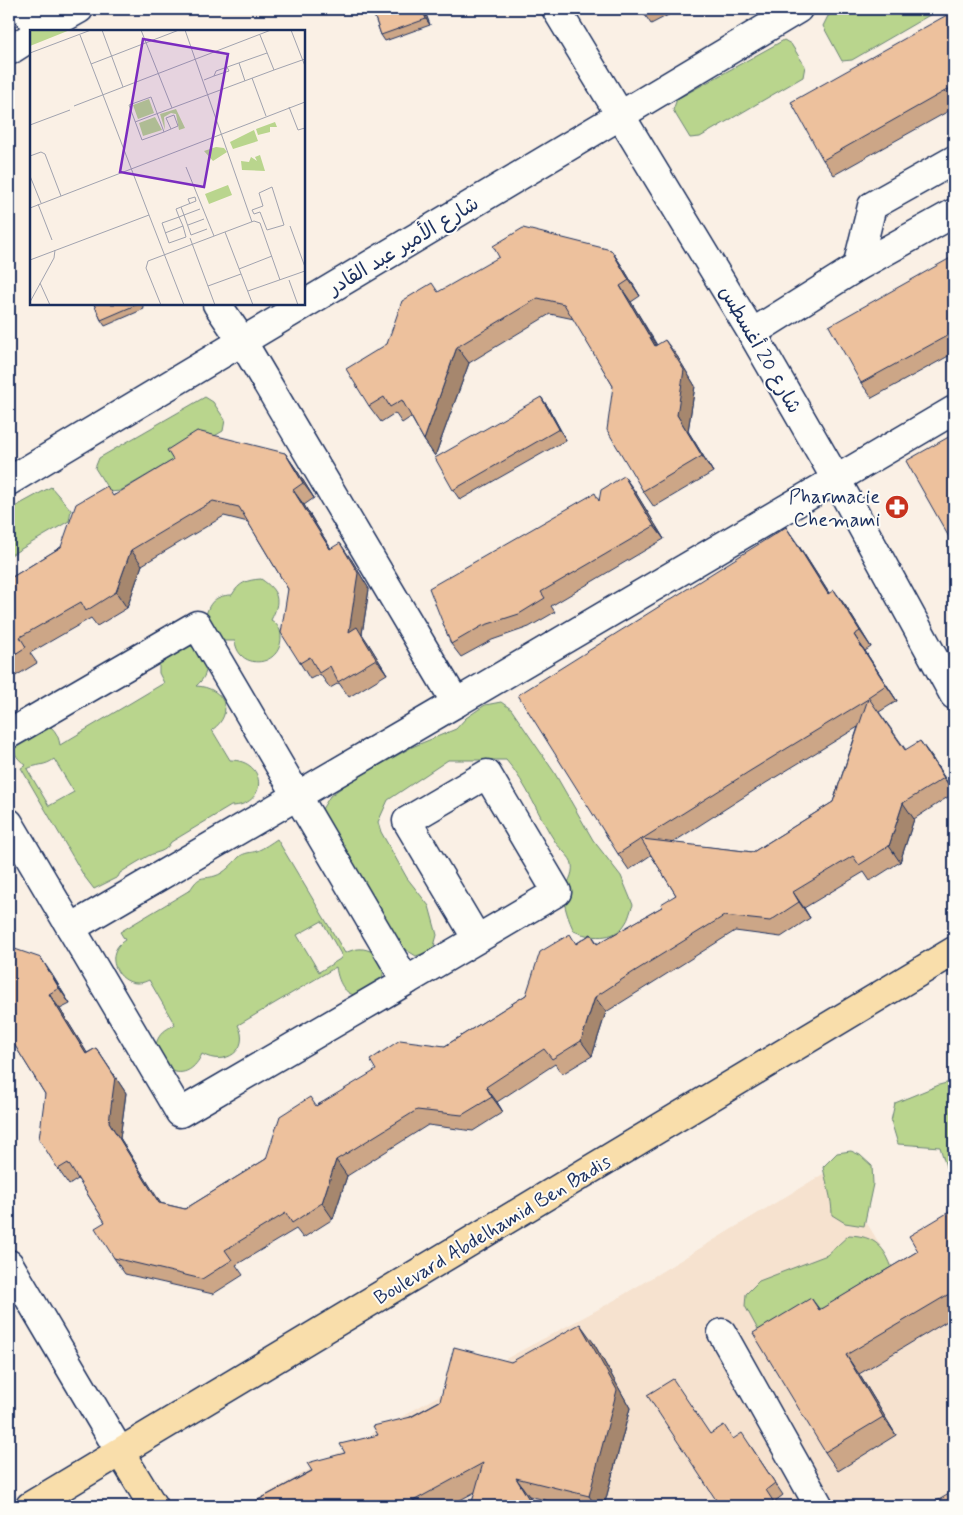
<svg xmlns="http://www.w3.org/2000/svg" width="963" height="1515" font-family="Mynerve,'Playpen Sans Arabic',sans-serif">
<rect width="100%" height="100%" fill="#faf0e5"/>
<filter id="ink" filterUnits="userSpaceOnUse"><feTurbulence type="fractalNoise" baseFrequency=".02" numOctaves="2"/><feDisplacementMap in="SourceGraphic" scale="10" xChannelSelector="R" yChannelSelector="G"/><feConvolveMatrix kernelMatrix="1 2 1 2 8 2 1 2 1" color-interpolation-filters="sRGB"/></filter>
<g filter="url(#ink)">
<!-- built -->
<path fill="#f6e2cf" d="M833,1168L895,1269L954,1233V1506H245L461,1383L608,1304Z"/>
<!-- green -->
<g fill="#b9d58d" stroke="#6a8276" fill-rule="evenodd">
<path d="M840,9H940L852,60L842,61L823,26L828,16Z"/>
<path d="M784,40L791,44L805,66L803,77L700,137L690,138L673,110L677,99Z"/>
<path d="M205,397L213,402L225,420L223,431L120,491L110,492L95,468L99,458Z"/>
<path d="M51,487L71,510L69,521L9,556V510Z"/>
<path d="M261,579C279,591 281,601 271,620C276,623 281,629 281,636C282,668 238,671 235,641H222L205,624C206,606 213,595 232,595C239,583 246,580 261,579Z"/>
<path d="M189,645C206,654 214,671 196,686C224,687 236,713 212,730L230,760C268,760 268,806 231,806L171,842C165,853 158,851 148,856C139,861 129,867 120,873L118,877L94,889L84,876L21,768L26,765C15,758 12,750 13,738L42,721C53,727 58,733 60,745L164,683L159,673V661ZM54,759L74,792L49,806L27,769C36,764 46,766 54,759Z"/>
<path d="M501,702L511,709L554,772L593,840L621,876L633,905C630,911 629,919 625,924C615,941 589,938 574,931C569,921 563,905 564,894C566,883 574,876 572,864C571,857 560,849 556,843C538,816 528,785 506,760H448L388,800L378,822L381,832L407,878L429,906L437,935L433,950L416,956L395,943L319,814L330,796L348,783L412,747L456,729L466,718L485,705Z"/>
<path d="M277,839L345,953C356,948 364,947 374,953C407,975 345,1028 336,967L238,1025C251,1050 225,1067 202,1054C180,1102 128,1043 175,1025L149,980C123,994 99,956 125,940L120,932L190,890C200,874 201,880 215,876C225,873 232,864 239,857C245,852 251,853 257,851C264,848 271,843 277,839ZM322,921L342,956L340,959L319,972L297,935Z"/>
<path d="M954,1081V1178L947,1170L940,1147L898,1144L891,1121L895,1103L939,1085Z"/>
<path d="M851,1151L860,1155L872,1166L873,1184L864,1226L845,1223L832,1215C832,1198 826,1183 823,1167L837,1153Z"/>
<path d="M849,1235C875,1236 885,1247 893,1271L825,1308L812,1309L762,1337L745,1306L746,1294L759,1281L827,1255Z"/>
</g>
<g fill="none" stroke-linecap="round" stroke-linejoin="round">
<!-- minor casing -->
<g stroke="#1b2f5e" stroke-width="31">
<g id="minor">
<path d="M25,9L39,31"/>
<path d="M556,9L752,333L836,479L954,695"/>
<path d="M40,31L79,9"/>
<path d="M9,51L31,37"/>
<path d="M857,267L954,213"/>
<path d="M217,304L242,341L456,703L954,410"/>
<path d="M752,333L857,267L872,206L954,160"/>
<path d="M9,481L798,9"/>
<path d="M9,734L197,625L406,981L180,1113L9,823"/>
<path d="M71,928L456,703"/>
<path d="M406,981L557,892L487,774L407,821L477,939"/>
<path d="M9,1264L120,1452"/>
<path d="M722,1333L819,1506"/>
</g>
</g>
<!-- major casing -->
<g stroke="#1b2f5e" stroke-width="31">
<g id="major">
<path d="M120,1452L153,1506"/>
<path d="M30,1506L954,951"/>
</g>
</g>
<!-- minor -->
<use href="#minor" stroke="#fdfcf7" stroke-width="28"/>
<!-- major -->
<use href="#major" stroke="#f9deab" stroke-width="28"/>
</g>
<!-- wall -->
<g fill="#cca687" stroke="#1b2f5e" fill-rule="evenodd">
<path d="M372,9H424L430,25L385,41L381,35Z"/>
<path d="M641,9H680L651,24Z"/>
<path d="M954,11V108L834,175L823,160Z"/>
<path d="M611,250L622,266L640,296L631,302L657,345L677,356L695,386L688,431L713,472L654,507L643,491L613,386L574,319L550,314L469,363L435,456L424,440L411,417L402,423L395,413L381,422L369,406L387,344L439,292Z"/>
<path d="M954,256V353L872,398L861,383Z"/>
<path d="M94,304H142L144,309L105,326L101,320Z"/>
<path d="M541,397L548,407L566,440L460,500L453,490Z"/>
<path d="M285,453L296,469L314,498L304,505L331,549L351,559L369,589L362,634L368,643L387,674L349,697L339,683L330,688L320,674L310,679L300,663L288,589L248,522L224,516L142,565L127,608L97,626L91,618L30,653L37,663L9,680V579L61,547L114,495Z"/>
<path d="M634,490L664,539L551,606L555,612L529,627L492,640L461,657L451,644L599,500Z"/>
<path d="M797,543L829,593L845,605L871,647L865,651L897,701L879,712L906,750L931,756L954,793L914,819L900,862L870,881L864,872L804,908L810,918L781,937L735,931L646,987L606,1012L592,1056L562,1074L555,1064L497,1102L503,1112L473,1131L428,1125L347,1176L333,1219L303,1238L296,1229L236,1265L243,1275L213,1294L125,1274L114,1258L105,1222L78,1179L69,1185L58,1169L45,1094L9,1036L51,973L70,1004L60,1009L87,1053L96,1048L126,1093L120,1138L160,1203L185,1209L266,1159L317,1105L445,1046L526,995L577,943L591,934L598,944L662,907L676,895L651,855L629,870L618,854ZM858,727L833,802L753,852L672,843L761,786Z"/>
<path d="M954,1209V1317L859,1374L896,1435L838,1471L825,1452L811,1298L820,1310L918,1251Z"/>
<path d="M593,1342L630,1408L604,1506H569L529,1496L535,1506H471L475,1492L449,1506H247L511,1362Z"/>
<path d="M710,1434L733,1439L750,1445L783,1495L774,1502L777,1506H720Z"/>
</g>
<!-- shaded-wall -->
<g fill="#a6876e" stroke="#1b2f5e">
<path d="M422,9H424L430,25L426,19Z"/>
<path d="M611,250L622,266L640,296L629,280Z"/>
<path d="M620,286L631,302L666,362L655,346Z"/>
<path d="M665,340L677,356L695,386L688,431L713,472L702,456L677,415Z"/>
<path d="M457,347L469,363L435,456L424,440Z"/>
<path d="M541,397L548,407L566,440L559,429Z"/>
<path d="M285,453L296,469L314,498L303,483Z"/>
<path d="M624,476L634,490L664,539L654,526Z"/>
<path d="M293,490L304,505L341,565L330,549Z"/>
<path d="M786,527L797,543L839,609L828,594Z"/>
<path d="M340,543L351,559L369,589L362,634L368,643L387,674L376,659L349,632Z"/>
<path d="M131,550L142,565L127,608L116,592Z"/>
<path d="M834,590L845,605L871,647L860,631Z"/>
<path d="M854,635L865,651L897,701L886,685Z"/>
<path d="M920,741L931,756L954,793L944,778Z"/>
<path d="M903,803L914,819L900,862L889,846Z"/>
<path d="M793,892L804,908L810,918L799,902Z"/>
<path d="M41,958L51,973L70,1004L59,988Z"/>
<path d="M49,994L60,1009L97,1069L86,1054Z"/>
<path d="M595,997L606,1012L592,1056L581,1041Z"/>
<path d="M96,1048L126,1093L120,1138L170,1218L159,1203L109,1122Z"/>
<path d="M486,1087L497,1102L503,1112L492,1097Z"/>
<path d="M336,1160L347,1176L333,1219L322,1203Z"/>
<path d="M580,1324L593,1342L630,1408L604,1506H596L589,1496Z"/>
<path d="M846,1355L859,1374L896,1435L883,1417Z"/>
<path d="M516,1478L529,1496L535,1506H533Z"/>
</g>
<!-- building -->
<g fill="#edc19d" stroke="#1b2f5e" fill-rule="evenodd">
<path d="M372,9H422L426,19L381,35Z"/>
<path d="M954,11V86L823,160L791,102Z"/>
<path d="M523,228L611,250L629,280L620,286L655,346L665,340L684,370L677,415L702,456L643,491L607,430L613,386L564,304L538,298L457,347L424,440L402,400L390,407L384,397L369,406L346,369L387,344L402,301L432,283L438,292L499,257L493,246Z"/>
<path d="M954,256V332L861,383L829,326Z"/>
<path d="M94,304H138L101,320Z"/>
<path d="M541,397L559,429L453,490L435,458Z"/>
<path d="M197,431L285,453L303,483L293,490L330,549L340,543L358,573L349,632L357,627L376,659L338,682L330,666L319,673L310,657L300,663L281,633L288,589L239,507L213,501L131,550L116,592L86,611L81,602L20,637L26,647L9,658V579L61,547L76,504L107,486L113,496L173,460L167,450Z"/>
<path d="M954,434V546L906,461Z"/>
<path d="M624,476L654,526L541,592L545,598L519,614L482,626L451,644L429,588L595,493L599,501L601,490Z"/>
<path d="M786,527L828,594L834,590L860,631L854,635L886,685L868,697L905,750L920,741L944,778L903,803L889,846L859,865L853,856L793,892L799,902L770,921L724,916L635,971L595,997L581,1041L552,1059L544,1049L486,1087L492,1097L462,1115L417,1110L336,1160L322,1203L292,1223L286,1213L225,1250L232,1260L202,1279L114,1258L95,1228L105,1222L68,1163L58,1169L39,1139L45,1094L9,1036V947L41,958L59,988L49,994L86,1054L96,1048L115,1077L109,1122L159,1203L185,1209L266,1159L280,1116L310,1097L316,1106L376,1070L370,1060L400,1040L445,1046L526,995L540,952L570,934L576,944L591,934L597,944L662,907L661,904L676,895L641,839L618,854L518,695ZM868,699L833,802L753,852L642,839L750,771Z"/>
<path d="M954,1209V1291L846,1355L883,1417L825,1452L753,1333L811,1298L819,1310L918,1251L909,1236Z"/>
<path d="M580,1324L617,1390L589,1496L516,1478L533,1506H471L483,1463L404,1506H247L312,1471L307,1463L345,1453L340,1444L378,1435L373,1426L411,1417L440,1401L454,1347L511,1362Z"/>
<path d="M673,1379L710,1434L724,1425L733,1439L742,1433L775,1483L766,1490L775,1504L771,1506H720L647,1395Z"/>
<path d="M954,1491V1506H940L937,1501Z"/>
</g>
</g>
<!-- icons -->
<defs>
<g id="pharmacy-disc" transform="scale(1.25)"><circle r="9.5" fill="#c8321e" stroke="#fdfcf7"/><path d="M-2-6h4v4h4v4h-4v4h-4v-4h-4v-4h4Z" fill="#fff"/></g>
</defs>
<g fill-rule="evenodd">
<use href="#pharmacy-disc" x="897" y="507"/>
</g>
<g text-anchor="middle" stroke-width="4" stroke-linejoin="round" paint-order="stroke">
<!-- street labels -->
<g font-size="20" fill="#1b2f5e" stroke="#fdfcf7">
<text transform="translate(403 245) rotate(-31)" y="7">شارع الأمير عبد القادر</text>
<text transform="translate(761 349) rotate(60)" y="7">شارع 20 أغسطس</text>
<text transform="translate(492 1229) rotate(-31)" y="7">Boulevard Abdelhamid Ben Badis</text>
</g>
<!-- poi labels -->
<g font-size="20" fill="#1b2f5e" stroke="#fdfcf7" text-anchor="end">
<text x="880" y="503">Pharmacie<tspan x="880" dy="23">Chemami</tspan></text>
</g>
</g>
<!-- overview -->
<g transform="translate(30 30)">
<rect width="275" height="275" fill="#faf0e5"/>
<path d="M0,0H40L0,16ZM119,69L124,83L108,89L103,75ZM146,79L155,98L149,100L146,84L141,83L134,87L135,100L130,84ZM125,87L132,100L113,106L109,93ZM245,92L247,97H240V102L228,105L226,99ZM224,100L228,111L203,119L200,112ZM186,117L194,118L197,122L183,131L174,121ZM230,125L235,141L212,140L211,131L219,132L221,127L227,131L225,127ZM198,155L202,165L179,174L175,164Z" fill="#b9d58d"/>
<path fill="none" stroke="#a1a3af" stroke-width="1" d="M72,0L93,57M111,0L142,78L244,40M155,0L222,192M261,0L275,36M50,5L101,138M230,5L244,40L275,29M0,23L61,0M209,33L215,51M61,34L149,0M184,46L199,41L197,37M222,48L236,86M174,50L184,46L186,41L237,23M121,67L134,102L112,110L99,75ZM44,76L241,0M259,77L268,100L275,98M105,92L142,78M0,95L40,80M134,102L148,96L144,85L136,88L141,99M0,126L11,122L15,124L31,166M156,137L184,206M101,138L119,185M0,146L11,173M242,157L254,195L237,200L230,182L224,184L222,180L233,176L229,163ZM8,174L22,210M151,177L166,171L165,167L158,169L160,174M0,178L275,72M170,179L154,185L149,187L132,193L139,213L156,207L153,196L149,187L146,179L151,177L154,185L161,205L177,199M158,195L174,189M260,196L275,237M195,202L223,275M135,203L153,196M160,208L185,275M0,230L119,185L154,275M209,239L242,226M259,250L268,275M10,253L20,275M178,256L211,244M218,261L275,241M0,272L24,228L25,220M131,275L116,238L118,231L224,191L230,193L250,250"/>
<path fill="#7b2cbf" fill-opacity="0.15" stroke="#7b2cbf" stroke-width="2.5" d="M113,9L198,24L174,157L90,142Z"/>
<rect width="275" height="275" fill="none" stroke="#1b2f5e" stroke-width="2.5"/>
</g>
<!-- margin -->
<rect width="963" height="1515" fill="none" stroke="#fdfcf7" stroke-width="30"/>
<rect x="15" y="15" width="933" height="1485" fill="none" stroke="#1b2f5e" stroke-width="2" filter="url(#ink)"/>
</svg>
